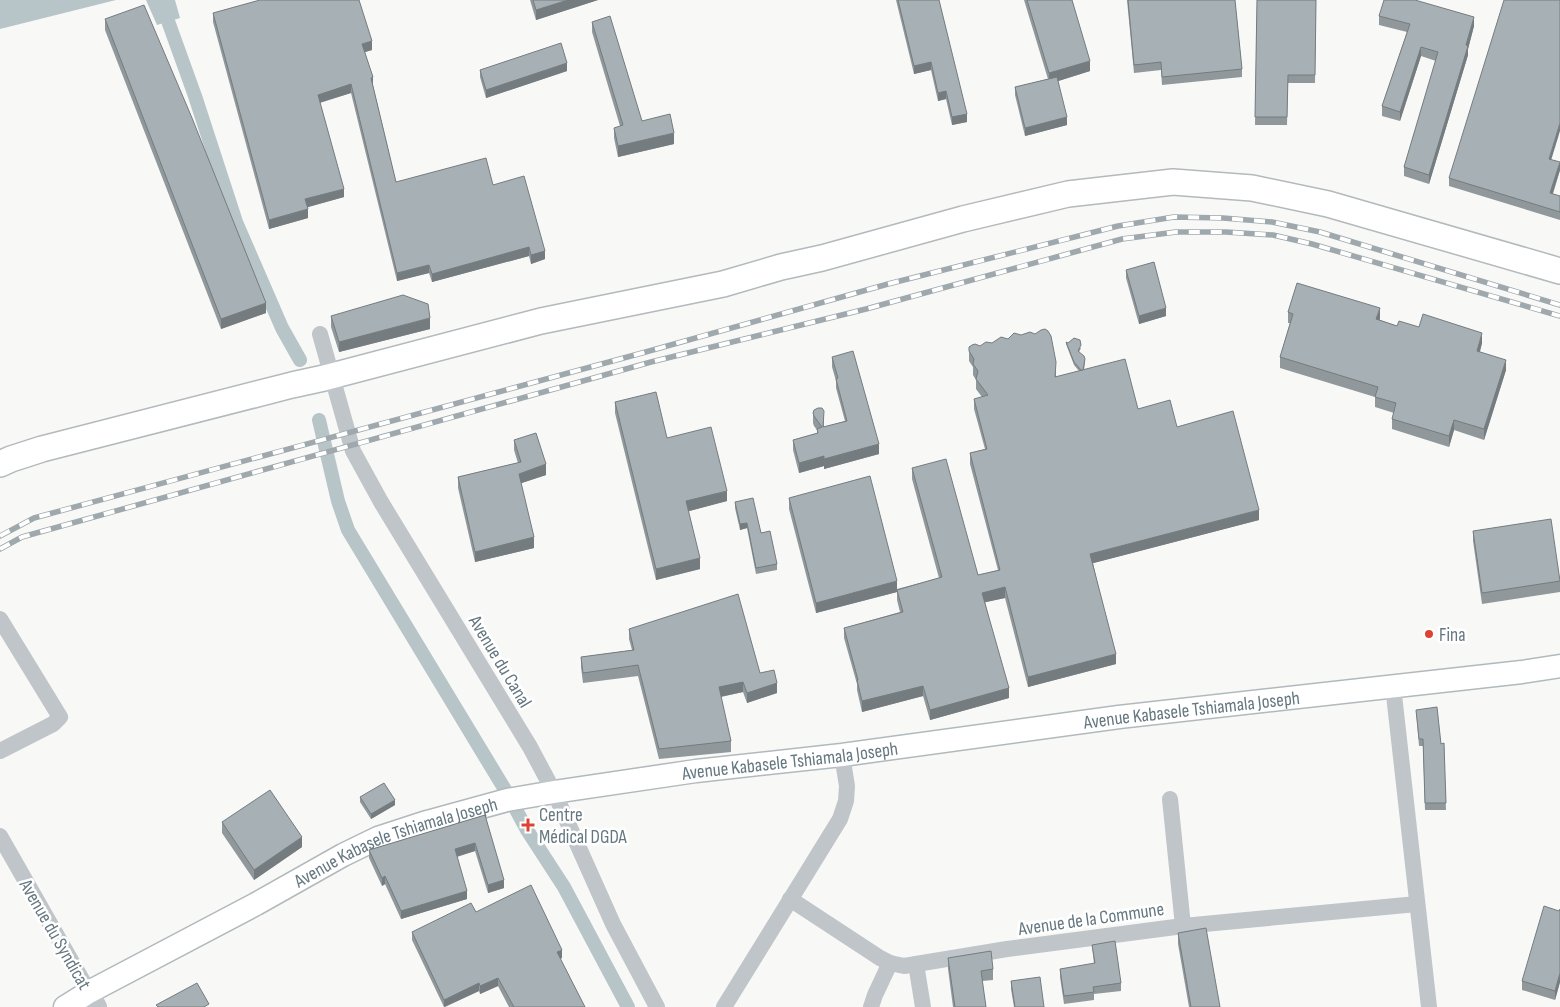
<svg xmlns="http://www.w3.org/2000/svg" width="1560" height="1007" font-family="'Sofia Sans Condensed',sans-serif">
<rect width="100%" height="100%" fill="#f8f8f6"/>
<!-- water -->
<g fill="#b7c5c8">
<path d="M0,0H116L0,29Z"/>
<path d="M146,0H175L180,18L157,25Z"/>
</g>
<g fill="none" stroke-linecap="round" stroke-linejoin="round">
<!-- canal -->
<g stroke="#b7c5c8" stroke-width="14">
<path d="M168,21L195,96L236,222L282,328L300,360"/>
<path d="M319,420L338,501L348,530L507,793L527,830L564,887L628,1007"/>
</g>
<!-- secondary casing -->
<g stroke="#b2b9bc" stroke-width="25">
<g id="secondary">
<path id="s1" d="M65,1007L89,992L256,904L343,855L378,838L427,822L507,800L554,792L696,771L842,755L1119,717L1522,672L1560,666"/>
</g>
</g>
<!-- primary casing -->
<g stroke="#b3b9bc" stroke-width="28">
<path id="primary" d="M0,464L11,459L42,449L292,385L324,378L541,321L723,284L781,267L822,258L963,219L1068,194L1173,182L1252,188L1328,204L1560,271"/>
</g>
<!-- minor -->
<g stroke="#bfc5c8" stroke-width="16">
<path d="M320,334L353,451L381,502L530,747L554,792L613,924L657,1007"/>
<path d="M0,619L60,717L53,724L0,751"/>
<path d="M1393,686L1429,1007"/>
<path d="M1170,799L1183,926"/>
<path d="M0,836L89,992"/>
<path d="M790,899L880,958L890,963L904,966L1007,949L1183,926L1417,904"/>
<path d="M916,964L923,1007"/>
<path d="M724,1007L840,819L846,801L847,786L842,755"/>
<path d="M871,1007L875,995L890,963"/>
</g>
<!-- tertiary -->
<path stroke="#bfc5c8" stroke-width="20" d="M89,992L97,1007"/>
<!-- secondary -->
<use href="#secondary" stroke="#fff" stroke-width="22"/>
<!-- primary -->
<use href="#primary" stroke="#fff" stroke-width="25"/>
<!-- rail casing -->
<g stroke="#9fa8ac" stroke-width="5.5">
<g id="rail">
<path d="M0,536L34,518L642,353L888,284L1118,226L1174,217L1223,218L1272,222L1320,232L1560,305"/>
<path d="M0,549L22,537L651,362L866,309L1122,239L1176,232H1226L1273,235L1312,244L1560,316"/>
</g>
</g>
<!-- rail -->
<use href="#rail" stroke="#fff" stroke-width="4" stroke-dasharray="11" stroke-linecap="butt"/>
</g>
<!-- wall -->
<g fill="#90989c">
<path d="M530,0H598L536,20Z"/>
<path d="M896,0H939L967,122L952,125L946,99L938,101L931,70L914,74Z"/>
<path d="M1024,0H1072L1090,71L1058,81L1067,125L1025,136L1015,95V87L1048,79Z"/>
<path d="M1127,0H1235L1242,69V77L1162,85L1161,70L1134,73Z"/>
<path d="M1257,0H1316L1315,83H1288L1287,125H1255Z"/>
<path d="M213,13L372,50L365,52L396,182L493,185L545,259L531,264L529,256L432,282L429,273L397,281L351,93L320,103L344,197L307,207L308,218L269,229L213,22Z"/>
<path d="M1379,16L1474,26L1468,49V55L1429,184L1404,176V167L1436,61L1421,56L1400,121L1382,116V106L1407,32L1379,25Z"/>
<path d="M105,19L266,313L221,329L105,30Z"/>
<path d="M592,22L642,121L674,144L618,157L614,138V128L620,126L592,32Z"/>
<path d="M480,70L567,71L486,98L480,77Z"/>
<path d="M1551,159L1560,170L1553,194L1560,196V220L1449,186V178Z"/>
<path d="M1126,270L1166,316L1139,324L1126,278Z"/>
<path d="M1288,312L1380,318V320L1397,326L1419,327L1482,343L1480,352L1506,370L1484,440L1454,430L1449,447L1392,429V419L1394,413L1375,407V397L1280,368V357L1290,323H1288Z"/>
<path d="M331,316L430,329L339,352L331,327Z"/>
<path d="M1066,342L1068,343L1081,348L1079,352L1085,362L1084,370L1138,409L1177,427L1259,520L1093,563L1116,664L1028,687L1005,598L985,602L1009,698L930,720L923,696L862,712L857,690V684L844,638V628L900,612L897,600V592L816,613L789,509V498L897,589L939,578L912,479V468L978,575L998,570L970,464V453L985,449L974,409V399L982,397L976,389V380L973,375V367L969,361V351L1056,372V377L1079,371L1074,365L1066,344Z"/>
<path d="M832,357L879,454L824,469V466L799,473L793,450V440L817,433V430L814,426L813,423V413L824,421V427L845,421L836,388V381L832,367Z"/>
<path d="M615,402L667,438L727,501L688,511L700,569L656,580L615,413Z"/>
<path d="M514,440L546,475L521,483L534,548L475,562L458,488V477L518,463L514,450Z"/>
<path d="M735,502L761,533L777,564V570L756,574L747,528L740,530L735,508Z"/>
<path d="M1473,531L1560,581V592L1482,604L1473,541Z"/>
<path d="M629,629L760,673L777,693L747,703L743,692L721,697L731,741V752L659,759L638,676L583,683L581,667V657L632,650L629,639Z"/>
<path d="M1416,710L1441,744L1444,743L1446,810H1425L1423,746H1419Z"/>
<path d="M360,797L395,805L371,819L360,802Z"/>
<path d="M485,815L504,888L488,893L475,851L457,857L467,899L401,919L385,884L382,886L369,858V850Z"/>
<path d="M222,822L302,847L254,880L222,833Z"/>
<path d="M1560,909V982L1555,1000L1522,990V981Z"/>
<path d="M476,912L562,958L560,959L585,1007H509L498,986L480,994L479,991L445,1007H444L412,940V932Z"/>
<path d="M1178,933L1220,1007H1189L1178,944Z"/>
<path d="M1092,945L1121,983V991L1094,994V1000L1064,1004L1060,977V969L1094,964Z"/>
<path d="M948,958L993,969V980L982,981L986,1007H953L948,969Z"/>
<path d="M1011,981L1044,1007H1014L1011,989Z"/>
</g>
<!-- shaded-wall -->
<g fill="#757c7f">
<path d="M568,0H598L536,20V10Z"/>
<path d="M1474,17V26L1468,49V55L1429,184V175Z"/>
<path d="M372,41V50L362,53V44Z"/>
<path d="M1421,47V56L1400,121V112Z"/>
<path d="M1090,61V71L1049,84V73Z"/>
<path d="M931,62V70L914,74V66Z"/>
<path d="M567,63V71L486,98V90Z"/>
<path d="M373,77V86H371V78Z"/>
<path d="M351,84V93L318,103V95Z"/>
<path d="M946,91V99L938,101V93Z"/>
<path d="M967,114V122L952,125V117Z"/>
<path d="M1067,117V125L1025,136V128Z"/>
<path d="M1560,123V131L1549,167V159Z"/>
<path d="M674,133V144L618,157V146Z"/>
<path d="M1560,162V170L1550,201V193Z"/>
<path d="M344,189V197L305,208V199Z"/>
<path d="M308,209V218L269,229V220Z"/>
<path d="M529,247V256L432,282V274Z"/>
<path d="M545,251V259L531,264V255Z"/>
<path d="M429,265V273L397,281V273Z"/>
<path d="M266,303V313L221,329V319Z"/>
<path d="M1166,308V316L1139,324V316Z"/>
<path d="M1380,308V318L1376,330V319Z"/>
<path d="M430,318V329L339,352V342Z"/>
<path d="M1482,333V343L1477,361V351Z"/>
<path d="M1506,360V370L1484,440V429Z"/>
<path d="M1454,420V430L1449,447V436Z"/>
<path d="M879,444V454L824,469V459Z"/>
<path d="M824,456V466L799,473V463Z"/>
<path d="M546,464V475L519,484V474Z"/>
<path d="M727,491V501L686,512V501Z"/>
<path d="M1259,510V520L1090,564V554Z"/>
<path d="M747,523V528L740,530V524Z"/>
<path d="M534,537V548L475,562V552Z"/>
<path d="M700,558V569L656,580V569Z"/>
<path d="M897,581V592L816,613V603Z"/>
<path d="M1005,587V598L982,603V593Z"/>
<path d="M1116,654V664L1028,687V677Z"/>
<path d="M743,682V692L719,697V687Z"/>
<path d="M777,683V693L747,703V693Z"/>
<path d="M923,686V696L862,712V701Z"/>
<path d="M1009,688V698L930,720V710Z"/>
<path d="M395,800V805L371,819V814Z"/>
<path d="M302,837V847L254,880V870Z"/>
<path d="M475,843V851L455,857V849Z"/>
<path d="M385,876V884L382,886V878Z"/>
<path d="M504,880V888L488,893V885Z"/>
<path d="M467,891V899L401,919V911Z"/>
<path d="M562,950V958L557,960V952Z"/>
<path d="M1560,973V982L1555,1000V991Z"/>
<path d="M498,978V986L480,994V986Z"/>
<path d="M479,983V991L444,1007V1000Z"/>
</g>
<!-- building -->
<g fill="#a7b1b5" stroke="#757c7f">
<path d="M260,0H359L372,41L362,44L373,77L371,78L396,182L486,158L493,185L524,176L545,251L531,255L529,247L432,274L429,265L397,273L351,84L318,95L344,189L305,199L308,209L269,220L213,13Z"/>
<path d="M533,0H568L536,10Z"/>
<path d="M898,0H939L967,114L952,117L946,91L938,93L931,62L914,66Z"/>
<path d="M1027,0H1072L1090,61L1049,73Z"/>
<path d="M1128,0H1235L1242,69L1162,77L1161,62L1134,65Z"/>
<path d="M1257,0H1316L1315,75H1288L1287,117H1255Z"/>
<path d="M1384,0H1415L1474,17L1466,45L1468,46L1429,175L1404,167L1438,52L1421,47L1400,112L1382,106L1410,24L1379,16Z"/>
<path d="M1504,0H1560V123L1549,159L1560,162L1550,193L1560,196V212L1449,178Z"/>
<path d="M144,5L192,118L266,303L221,319L105,19Z"/>
<path d="M610,16L642,121L670,114L674,133L618,146L614,128L623,125L592,22Z"/>
<path d="M561,43L567,63L486,90L480,70Z"/>
<path d="M1057,77L1067,117L1025,128L1015,87Z"/>
<path d="M1154,262L1166,308L1139,316L1126,270Z"/>
<path d="M1297,283L1380,308L1376,319L1397,326L1399,321L1419,327L1423,314L1482,333L1477,351L1506,360L1484,429L1454,420L1449,436L1392,419L1396,403L1375,397L1378,387L1280,357L1293,314L1288,312Z"/>
<path d="M403,295L428,304L430,318L339,342L331,316Z"/>
<path d="M1045,329L1048,331L1051,336L1056,362L1055,377L1125,359L1138,409L1170,400L1177,427L1233,411L1259,510L1090,554L1116,654L1028,677L1005,587L982,593L1009,688L930,710L923,686L862,701L857,680H858L844,628L903,612L897,590L942,577L912,468L946,459L978,575L1000,570L970,453L987,449L974,399L988,395L976,379L978,371L973,364L974,359L969,351V347L972,345L975,344L980,346L986,342L992,343L1001,337L1008,339L1014,333L1021,335L1030,332L1035,334L1041,330Z"/>
<path d="M1074,338L1080,340L1081,345L1078,351L1084,356L1085,359L1083,370H1081L1074,362L1066,342L1068,343Z"/>
<path d="M853,351L879,444L824,459V456L799,463L793,440L818,433L817,429L822,427L814,416L813,413L814,410L818,408H822L824,411L823,427L847,421L836,379L838,378L832,357Z"/>
<path d="M656,392L667,438L711,427L727,491L686,501L700,558L656,569L615,402Z"/>
<path d="M536,433L546,464L519,474L534,537L475,552L458,477L521,462L514,440Z"/>
<path d="M870,476L897,581L816,603L789,498Z"/>
<path d="M753,498L761,533L770,531L777,564L756,568L747,523L740,524L735,502Z"/>
<path d="M1551,519L1560,581L1482,593L1473,531Z"/>
<path d="M738,594L760,673L774,670L777,683L747,693L743,682L719,687L731,741L659,749L638,665L583,673L581,657L634,650L629,629Z"/>
<path d="M1437,707L1441,744L1444,743L1446,803H1425L1423,739H1419L1416,710Z"/>
<path d="M384,783L395,800L371,814L360,797Z"/>
<path d="M270,790L302,837L254,870L222,822Z"/>
<path d="M485,815L504,880L488,885L475,843L455,849L467,891L401,911L385,876L382,878L369,850Z"/>
<path d="M531,885L562,950L557,952L585,1007H514L498,978L480,986L479,983L444,1000L412,932L471,903L476,912Z"/>
<path d="M1544,906L1559,911L1560,909V973L1555,991L1522,981Z"/>
<path d="M1206,928L1220,1007H1191L1178,933Z"/>
<path d="M1115,941L1121,983L1093,987L1094,992L1064,996L1060,969L1095,963L1092,945Z"/>
<path d="M991,951L993,969L981,971L986,1007H955L948,958Z"/>
<path d="M1040,977L1044,1007H1015L1011,981Z"/>
<path d="M197,983L209,1004L204,1007H158L156,1005Z"/>
</g>
<!-- markers -->
<g fill="#dc4332" stroke="#fff" stroke-width="2">
<circle cx="1429" cy="634" r="5"/>
<path d="M525.5 817.5h5v5h5v5h-5v5h-5v-5h-5v-5h5z"/>
</g>
<g text-anchor="middle" stroke-width="5" stroke-linejoin="round" paint-order="stroke">
<!-- poi labels -->
<g font-size="19" fill="#657780" stroke="#fff" text-anchor="start">
<text x="1439" y="641">Fina</text>
<text x="539" y="821">Centre<tspan x="539" dy="22">Médical DGDA</tspan></text>
</g>
<!-- street labels -->
<g font-size="19" fill="#657780" stroke="#fff">
<text transform="translate(501 661) rotate(59)" y="7">Avenue du Canal</text>
<text dy="7" stroke="none"><textPath href="#s1" startOffset="1181">Avenue Kabasele Tshiamala Joseph</textPath></text>
<text dy="7" stroke="none"><textPath href="#s1" startOffset="776">Avenue Kabasele Tshiamala Joseph</textPath></text>
<text dy="7" stroke="none"><textPath href="#s1" startOffset="371">Avenue Kabasele Tshiamala Joseph</textPath></text>
<text transform="translate(1091 918) rotate(-8)" y="7">Avenue de la Commune</text>
<text transform="translate(56 934) rotate(60)" y="7">Avenue du Syndicat</text>
</g>
</g>
</svg>
